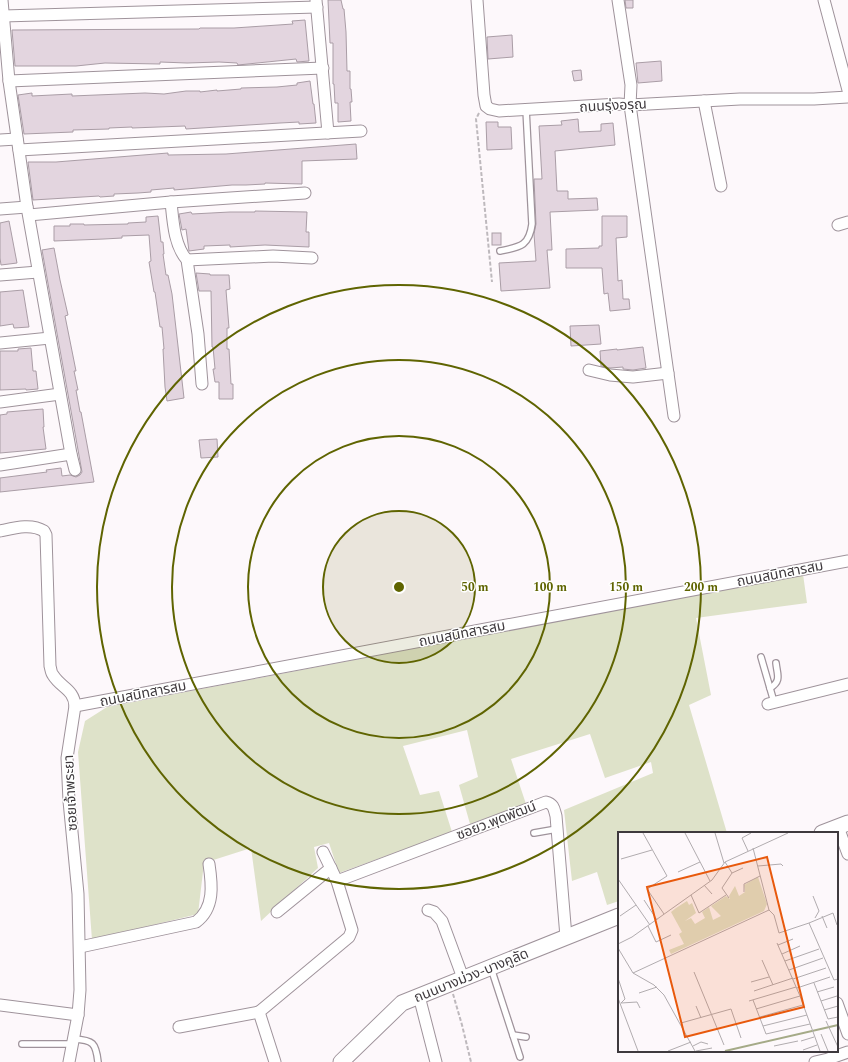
<svg xmlns="http://www.w3.org/2000/svg" width="848" height="1062" font-family="Spectral,'Noto Sans Thai',serif">
<rect width="100%" height="100%" fill="#fdf8fb"/>
<!-- green -->
<path fill="#dee2c9" d="M803,574L807,603L696,618L711,695L689,705L727,833H619V901L607,905L597,872L572,881L564,810L653,773L651,762L605,778L590,734L511,759L526,804L470,824L459,785L478,777L467,730L403,746L420,795L439,791L452,832L339,873L329,843L314,847L318,868L261,921L251,848L204,863L198,914L92,940L78,752L85,721L107,707Z"/>
<!-- building -->
<g fill="#e3d5df" stroke="#aa9da6">
<path d="M328,0H341L343,9H344L346,32L347,71H350V89H351L352,102H350L351,121L338,122V103H335L334,84H333V43H330Z"/>
<path d="M625,0H633V8H626Z"/>
<path d="M305,20L309,61L297,62L296,59L238,65L237,63L219,62L187,63L160,62V64L105,63L76,66H15L12,30L199,29L200,28H234L293,24L292,21Z"/>
<path d="M512,35L513,57L488,59L487,37Z"/>
<path d="M661,61L662,81L638,83L636,63Z"/>
<path d="M581,70L582,80L574,81L572,71Z"/>
<path d="M310,81L313,104H314L316,123L299,124V122L280,123L186,129L185,126L132,128V127L109,128V129L73,130V132L24,134L18,95L32,93V96L72,94V96L145,93L164,94L186,91H200V92L217,90V91L241,89V88L277,87L297,85V83Z"/>
<path d="M578,119L579,132L601,131V124L613,123L615,145L555,151L557,191H568V199L597,198L598,210L550,212L552,250H547L550,288L501,291L499,263L536,261L534,234L536,224L534,179H542L539,126L562,125L561,121Z"/>
<path d="M486,122H498V127H511L512,149L487,150Z"/>
<path d="M356,144L357,159L302,161V184L265,183V184L246,185H232L174,190V188L151,190V192L138,193L114,194V196L100,197L99,196L33,200L28,162H56L168,153V155L226,154Z"/>
<path d="M255,211L307,212L306,232H309V247L265,245L230,247V245L204,246V249L189,251L186,229L182,230L179,214L191,212L192,214L230,212H255Z"/>
<path d="M158,216L161,242H163L164,254H163L166,275H168L172,294L184,398L167,401L165,387L163,349H164L162,327H160L155,292H154L149,262L151,261L149,235L122,236V238L104,239L54,241V226H70V224H84V225L128,224V223L146,222V217Z"/>
<path d="M602,216H627V237L616,238L618,281L622,280L623,299H629L630,309L610,311L608,293L604,294L602,268H566V249L599,248V246H602Z"/>
<path d="M9,221L17,263L1,265L0,258V223Z"/>
<rect x="492" y="233" width="9" height="12"/>
<path d="M54,248L60,280L68,315L65,316L76,371H74L78,390H76L80,412H81L94,482L0,492V478L47,472L46,470L61,468L62,476L70,475L76,477L80,475L82,472L42,250Z"/>
<path d="M196,273L210,274V275H229L230,289L226,290L229,328H227V349H229L231,384H233V399H219V382H215L213,369H215L213,347H212L211,291H199Z"/>
<path d="M23,290L29,327L14,328L13,324L0,326V292Z"/>
<path d="M599,325L601,344L571,346L570,326Z"/>
<path d="M643,347L646,368L633,370L623,369V367L610,368L601,366L600,351L617,349V350Z"/>
<path d="M31,348L33,371H36L38,389L26,390V389L0,390V351H18V349Z"/>
<path d="M43,409L44,427H43L46,449L0,453V415L7,414V412Z"/>
<path d="M217,439L218,457L201,458L199,440Z"/>
</g>
<g fill="none" stroke-linecap="round" stroke-linejoin="round">
<!-- lane casing -->
<g stroke="#9f939b" stroke-width="8">
<g id="lane">
<path d="M500,251C519,247 529,247 532,224L526,109"/>
<path d="M761,657L774,702"/>
<path d="M770,688C782,681 777,674 776,663"/>
<path d="M534,833L557,829"/>
<path d="M491,968L520,1057"/>
<path d="M513,1035L526,1037"/>
<path d="M74,1039C93,1040 96,1043 98,1062"/>
<path d="M22,1044H72"/>
</g>
</g>
<!-- street casing -->
<g stroke="#9f939b" stroke-width="13">
<g id="street">
<path d="M2,0L9,81L27,207L71,454L75,470"/>
<path d="M316,0L328,133"/>
<path d="M477,0L484,95L486,106L490,109L499,111L619,104L630,105L740,99H814L848,97"/>
<path d="M618,0L631,85L630,105L674,416"/>
<path d="M824,0L848,90"/>
<path d="M3,16L317,7"/>
<path d="M9,81L323,68"/>
<path d="M704,101L721,186"/>
<path d="M0,140L17,139"/>
<path d="M19,150L361,131"/>
<path d="M171,202C173,221 174,245 187,260L198,334L202,384"/>
<path d="M0,209L27,207"/>
<path d="M29,215L171,202L305,193"/>
<path d="M838,225L848,222"/>
<path d="M187,260L273,256L312,258"/>
<path d="M0,275L38,272"/>
<path d="M0,343L50,338"/>
<path d="M589,370L610,375L633,377L668,373"/>
<path d="M0,402L60,394"/>
<path d="M0,465L71,454"/>
<path d="M0,531C14,528 31,523 44,531L46,535L50,666C51,669 51,673 53,675C61,688 74,689 75,706L67,758L69,801L78,894L80,990L78,1015L69,1062"/>
<path d="M768,704L848,684"/>
<path d="M75,706L848,561"/>
<path d="M838,827L848,854"/>
<path d="M337,881L546,802C554,804 554,809 556,816L566,937"/>
<path d="M428,910L434,912L442,921L463,978"/>
<path d="M277,912L331,868"/>
<path d="M80,947L196,922C215,908 212,884 209,864"/>
<path d="M419,996L436,1062"/>
<path d="M837,1003L848,1034"/>
<path d="M0,1005L78,1015"/>
<path d="M179,1027L259,1012"/>
<path d="M275,1062L259,1012L349,937L352,930L337,881L323,852"/>
<path d="M815,1062L828,1059L848,1052"/>
</g>
</g>
<!-- secondary casing -->
<g stroke="#9f939b" stroke-width="17">
<g id="secondary">
<path d="M822,833L848,823"/>
<path d="M341,1062L402,1003L619,916"/>
</g>
</g>
<!-- path -->
<g stroke="#beb9bd" stroke-width="2" stroke-dasharray="4 2" stroke-linecap="butt">
<path d="M479,113L476,119L492,282"/>
<path d="M453,994L462,1025L471,1062"/>
</g>
<!-- lane -->
<use href="#lane" stroke="#fff" stroke-width="5.5"/>
<!-- street -->
<use href="#street" stroke="#fff" stroke-width="11"/>
<!-- secondary -->
<use href="#secondary" stroke="#fff" stroke-width="15"/>
</g>
<!-- distance rings -->
<circle cx="399" cy="587" r="76" fill="#5f6401" fill-opacity=".12"/>
<g fill="none" stroke="#5f6401" stroke-width="2">
<circle cx="399" cy="587" r="76"/>
<circle cx="399" cy="587" r="151"/>
<circle cx="399" cy="587" r="227"/>
<circle cx="399" cy="587" r="302"/>
</g>
<g text-anchor="middle" stroke-width="3" stroke-linejoin="round" paint-order="stroke">
<!-- street labels -->
<g font-size="14" fill="#3e393d" stroke="#fff">
<text transform="translate(613 105) rotate(-3)" y="5">ถนนรุ่งอรุณ</text>
<text transform="translate(780 573) rotate(-11)" y="5">ถนนสนิทสารสม</text>
<text transform="translate(462 633) rotate(-11)" y="5">ถนนสนิทสารสม</text>
<text transform="translate(143 693) rotate(-11)" y="5">ถนนสนิทสารสม</text>
<text transform="translate(70 793) rotate(-93)" y="5">ซอยเจ้าพระยา</text>
<text transform="translate(496 820) rotate(-21)" y="5">ซอยว.พุดพัฒน์</text>
<text transform="translate(471 975) rotate(-22)" y="5">ถนนบางม่วง-บางคูลัด</text>
</g>
</g>
<!-- overview -->
<g transform="translate(618 832)">
<rect width="220" height="220" fill="#fdf8fb"/>
<path d="M140,45L149,72L146,79L53,122L51,118L66,112L61,102L64,100L53,80L58,76L69,69L71,73L74,71L78,81L67,89L73,86L77,92L87,86L84,80L91,75L95,88L103,84L93,74L108,64L112,67L111,64L117,54L121,64L127,60L126,53Z" fill="#dee2c9"/>
<path fill="none" stroke="#a5aa87" stroke-width="2" d="M107,219L220,193"/>
<path fill="none" stroke="#b1acaf" stroke-width="1" d="M25,1L49,44L29,57L46,82M67,1L92,49M97,1L106,31M135,16L151,78L156,83L161,101L191,91L216,148L220,147M130,19L124,6L133,1M3,27L34,18M107,30L114,41L104,56L111,66M140,34L163,32L165,34M60,40L82,30M114,41L125,36M0,47L32,93M86,53L94,62M126,60V52L142,44M73,63L81,81L108,63M195,64L201,79L197,86M26,68L39,88M2,84L18,73M204,84L209,96M191,91L215,81L219,93M30,94L38,110L53,103M159,111L182,164L202,219M0,112L14,105L94,48L107,30L170,1M160,113L175,107M0,116L15,141L36,153L46,163L77,219M164,122L182,114M144,128L155,153M167,129L201,117M171,138L205,126M76,140L106,213M15,141L151,78M0,146L7,167L3,171M175,147L208,136M133,150L151,145M196,151L210,187L220,185M179,156L212,145M136,159L175,146M199,160L216,155M21,161L39,155M0,166L20,219M135,168L148,202L192,192M131,169L178,155M203,169L219,164M3,171L19,170L22,176M78,174L83,186M138,177L182,164M206,178L220,174M142,185L185,173M208,189L220,215M63,191L113,177L123,206M145,194L189,183M203,202L210,219M183,209L196,205M75,214L83,210L90,212M156,214L180,209M185,218L199,213M50,219L73,210M78,219L94,216"/>
<path fill="#e8590c" fill-opacity="0.15" stroke="#e8590c" stroke-width="2" d="M149,25L186,175L67,205L29,55Z"/>
<rect width="220" height="220" fill="none" stroke="#3e393d" stroke-width="2"/>
</g>
<circle cx="399" cy="587" r="6" fill="#5f6401" stroke="#fff" stroke-width="2"/>
<g font-size="12" text-anchor="middle" font-weight="bold" fill="#5f6401" stroke="#fff" stroke-width="3" stroke-linejoin="round" paint-order="stroke">
<text x="475" y="591">50 m</text>
<text x="550" y="591">100 m</text>
<text x="626" y="591">150 m</text>
<text x="701" y="591">200 m</text>
</g>
</svg>
